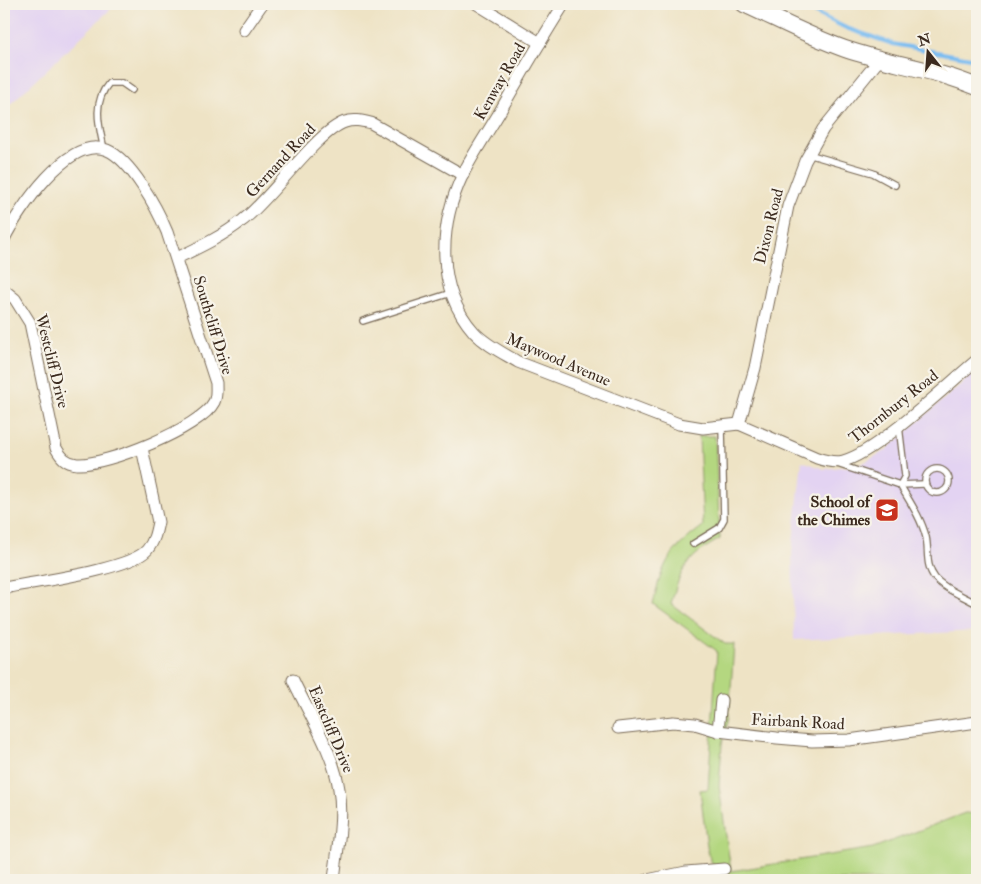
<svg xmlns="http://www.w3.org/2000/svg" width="981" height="884" font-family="'IM FELL Double Pica',serif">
<rect width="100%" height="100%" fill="#f7f3e8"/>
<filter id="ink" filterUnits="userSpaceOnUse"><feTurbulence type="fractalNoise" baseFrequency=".02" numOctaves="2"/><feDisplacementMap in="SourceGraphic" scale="10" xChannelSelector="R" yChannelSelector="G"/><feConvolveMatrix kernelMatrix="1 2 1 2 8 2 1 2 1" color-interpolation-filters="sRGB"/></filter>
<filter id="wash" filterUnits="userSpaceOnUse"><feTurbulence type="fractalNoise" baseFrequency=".0096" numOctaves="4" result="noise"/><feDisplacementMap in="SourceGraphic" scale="20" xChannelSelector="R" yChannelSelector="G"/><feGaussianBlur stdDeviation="1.12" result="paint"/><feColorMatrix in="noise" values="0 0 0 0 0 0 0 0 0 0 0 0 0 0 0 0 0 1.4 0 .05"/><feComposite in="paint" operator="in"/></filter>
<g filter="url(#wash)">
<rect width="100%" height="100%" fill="#eee3c5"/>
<!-- built -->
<g fill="#e3d3f2">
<path d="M4,4H116L4,110Z"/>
<path d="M977,370V631L794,640L792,552L802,461L824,469L859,465L885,451Z"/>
</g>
<!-- green -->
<path fill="#b4d780" stroke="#78804f" d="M699,436H715L720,539C687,557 681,568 671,604L725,644H734L729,717L722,744L719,786L731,871L873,848L965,813L977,814V880H720L708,854L700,790L708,789L717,651L653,604C663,561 668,553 703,526Z"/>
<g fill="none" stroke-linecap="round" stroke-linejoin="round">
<!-- stream -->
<g stroke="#7cbdf1" stroke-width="4">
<path d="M797,4L846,28L893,44L970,58L977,62"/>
<path d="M968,880L977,878"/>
</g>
</g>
</g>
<g filter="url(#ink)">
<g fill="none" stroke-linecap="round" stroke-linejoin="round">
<!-- lane casing -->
<g stroke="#7a6b58" stroke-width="8">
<g id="lane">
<path d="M104,149C99,126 92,103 109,83H122L132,90"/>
<path d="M808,154L873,173L895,185"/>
<path d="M363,321L451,293"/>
<path d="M899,426L905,476L900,485"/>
<path d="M837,464L900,485L924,484"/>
<circle cx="937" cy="481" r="12"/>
<path d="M900,485C910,502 921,518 926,537C929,550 925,566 935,578C945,590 964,596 977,604"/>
<path d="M693,544L719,528L724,519L722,427"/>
</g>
</g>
<!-- street casing -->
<g stroke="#7a6b58" stroke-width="13">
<g id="street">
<path d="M477,4L540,43"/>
<path d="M564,4C541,40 519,78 498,115C486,135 473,154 463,174C439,225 435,288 474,332C486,345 503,353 518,362L679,424L703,428L739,424"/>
<path d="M244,30L262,4"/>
<path d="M4,239C18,211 69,134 107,150C131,160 157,208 167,232L216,383C216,390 217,396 214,402C201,428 105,466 77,464C66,463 61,457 56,448L30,323L15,299L4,290"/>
<path d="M177,258C200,247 223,236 243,220C272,198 316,132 345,122C354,119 362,121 371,123L463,175"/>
<path d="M739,424L755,368L788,206L805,161L823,129L879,60"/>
<path d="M739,424L817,458C826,461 834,463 843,461C876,453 948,384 977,360"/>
<path d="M4,588C34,582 129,570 147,550C154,542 156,532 158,522L142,448"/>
<path d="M293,680C309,714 333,751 339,789C344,818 337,851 334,880"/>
<path d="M618,728L673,722L695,724L718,731L777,738L812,741L849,740L977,722"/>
<path d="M718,731L721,700"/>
<path d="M647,880L686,872L724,869"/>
</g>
</g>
<!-- secondary casing -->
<g stroke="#7a6b58" stroke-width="18">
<path id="secondary" d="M744,4C777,19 811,37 845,49C889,64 935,69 977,87"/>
</g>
<!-- lane -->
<use href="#lane" stroke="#fff" stroke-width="5.5"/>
<!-- street -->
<use href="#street" stroke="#fff" stroke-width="11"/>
<!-- secondary -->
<use href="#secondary" stroke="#fff" stroke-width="16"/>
</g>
</g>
<!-- icons -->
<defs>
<g id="school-square" transform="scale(1.25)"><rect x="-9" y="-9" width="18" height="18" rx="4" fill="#c8321e" stroke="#f7f3e8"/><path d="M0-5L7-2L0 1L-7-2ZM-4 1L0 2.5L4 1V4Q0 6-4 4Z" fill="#fff"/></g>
</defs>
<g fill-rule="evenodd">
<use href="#school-square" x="887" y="510"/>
</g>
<g text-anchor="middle" stroke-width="4.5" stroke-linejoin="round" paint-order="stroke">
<!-- street labels -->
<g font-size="16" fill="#3b2a1e" stroke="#f7f3e8">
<text transform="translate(499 81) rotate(-60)" y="6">Kenway Road</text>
<text transform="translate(280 160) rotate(-47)" y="6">Gernand Road</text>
<text transform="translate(768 226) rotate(-76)" y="6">Dixon Road</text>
<text transform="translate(214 325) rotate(73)" y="6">Southcliff Drive</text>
<text transform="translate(559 359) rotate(23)" y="6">Maywood Avenue</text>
<text transform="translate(53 361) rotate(76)" y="6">Westcliff Drive</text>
<text transform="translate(893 406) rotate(-38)" y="6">Thornbury Road</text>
<text transform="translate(798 721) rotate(3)" y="6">Fairbank Road</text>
<text transform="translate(332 729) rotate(67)" y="6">Eastcliff Drive</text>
</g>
<!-- poi labels -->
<g font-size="16" font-weight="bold" fill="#3b2a1e" stroke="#f7f3e8" text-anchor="end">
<text x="870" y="507">School of<tspan x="870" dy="18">the Chimes</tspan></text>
</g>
</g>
<!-- margin -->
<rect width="981" height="884" fill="none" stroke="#f7f3e8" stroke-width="20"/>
<!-- north arrow -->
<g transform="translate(928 52) rotate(343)" stroke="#f7f3e8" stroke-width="4" paint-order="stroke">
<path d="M0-4L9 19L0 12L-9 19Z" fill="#3b2a1e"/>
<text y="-8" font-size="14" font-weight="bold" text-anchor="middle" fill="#3b2a1e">N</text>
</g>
</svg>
